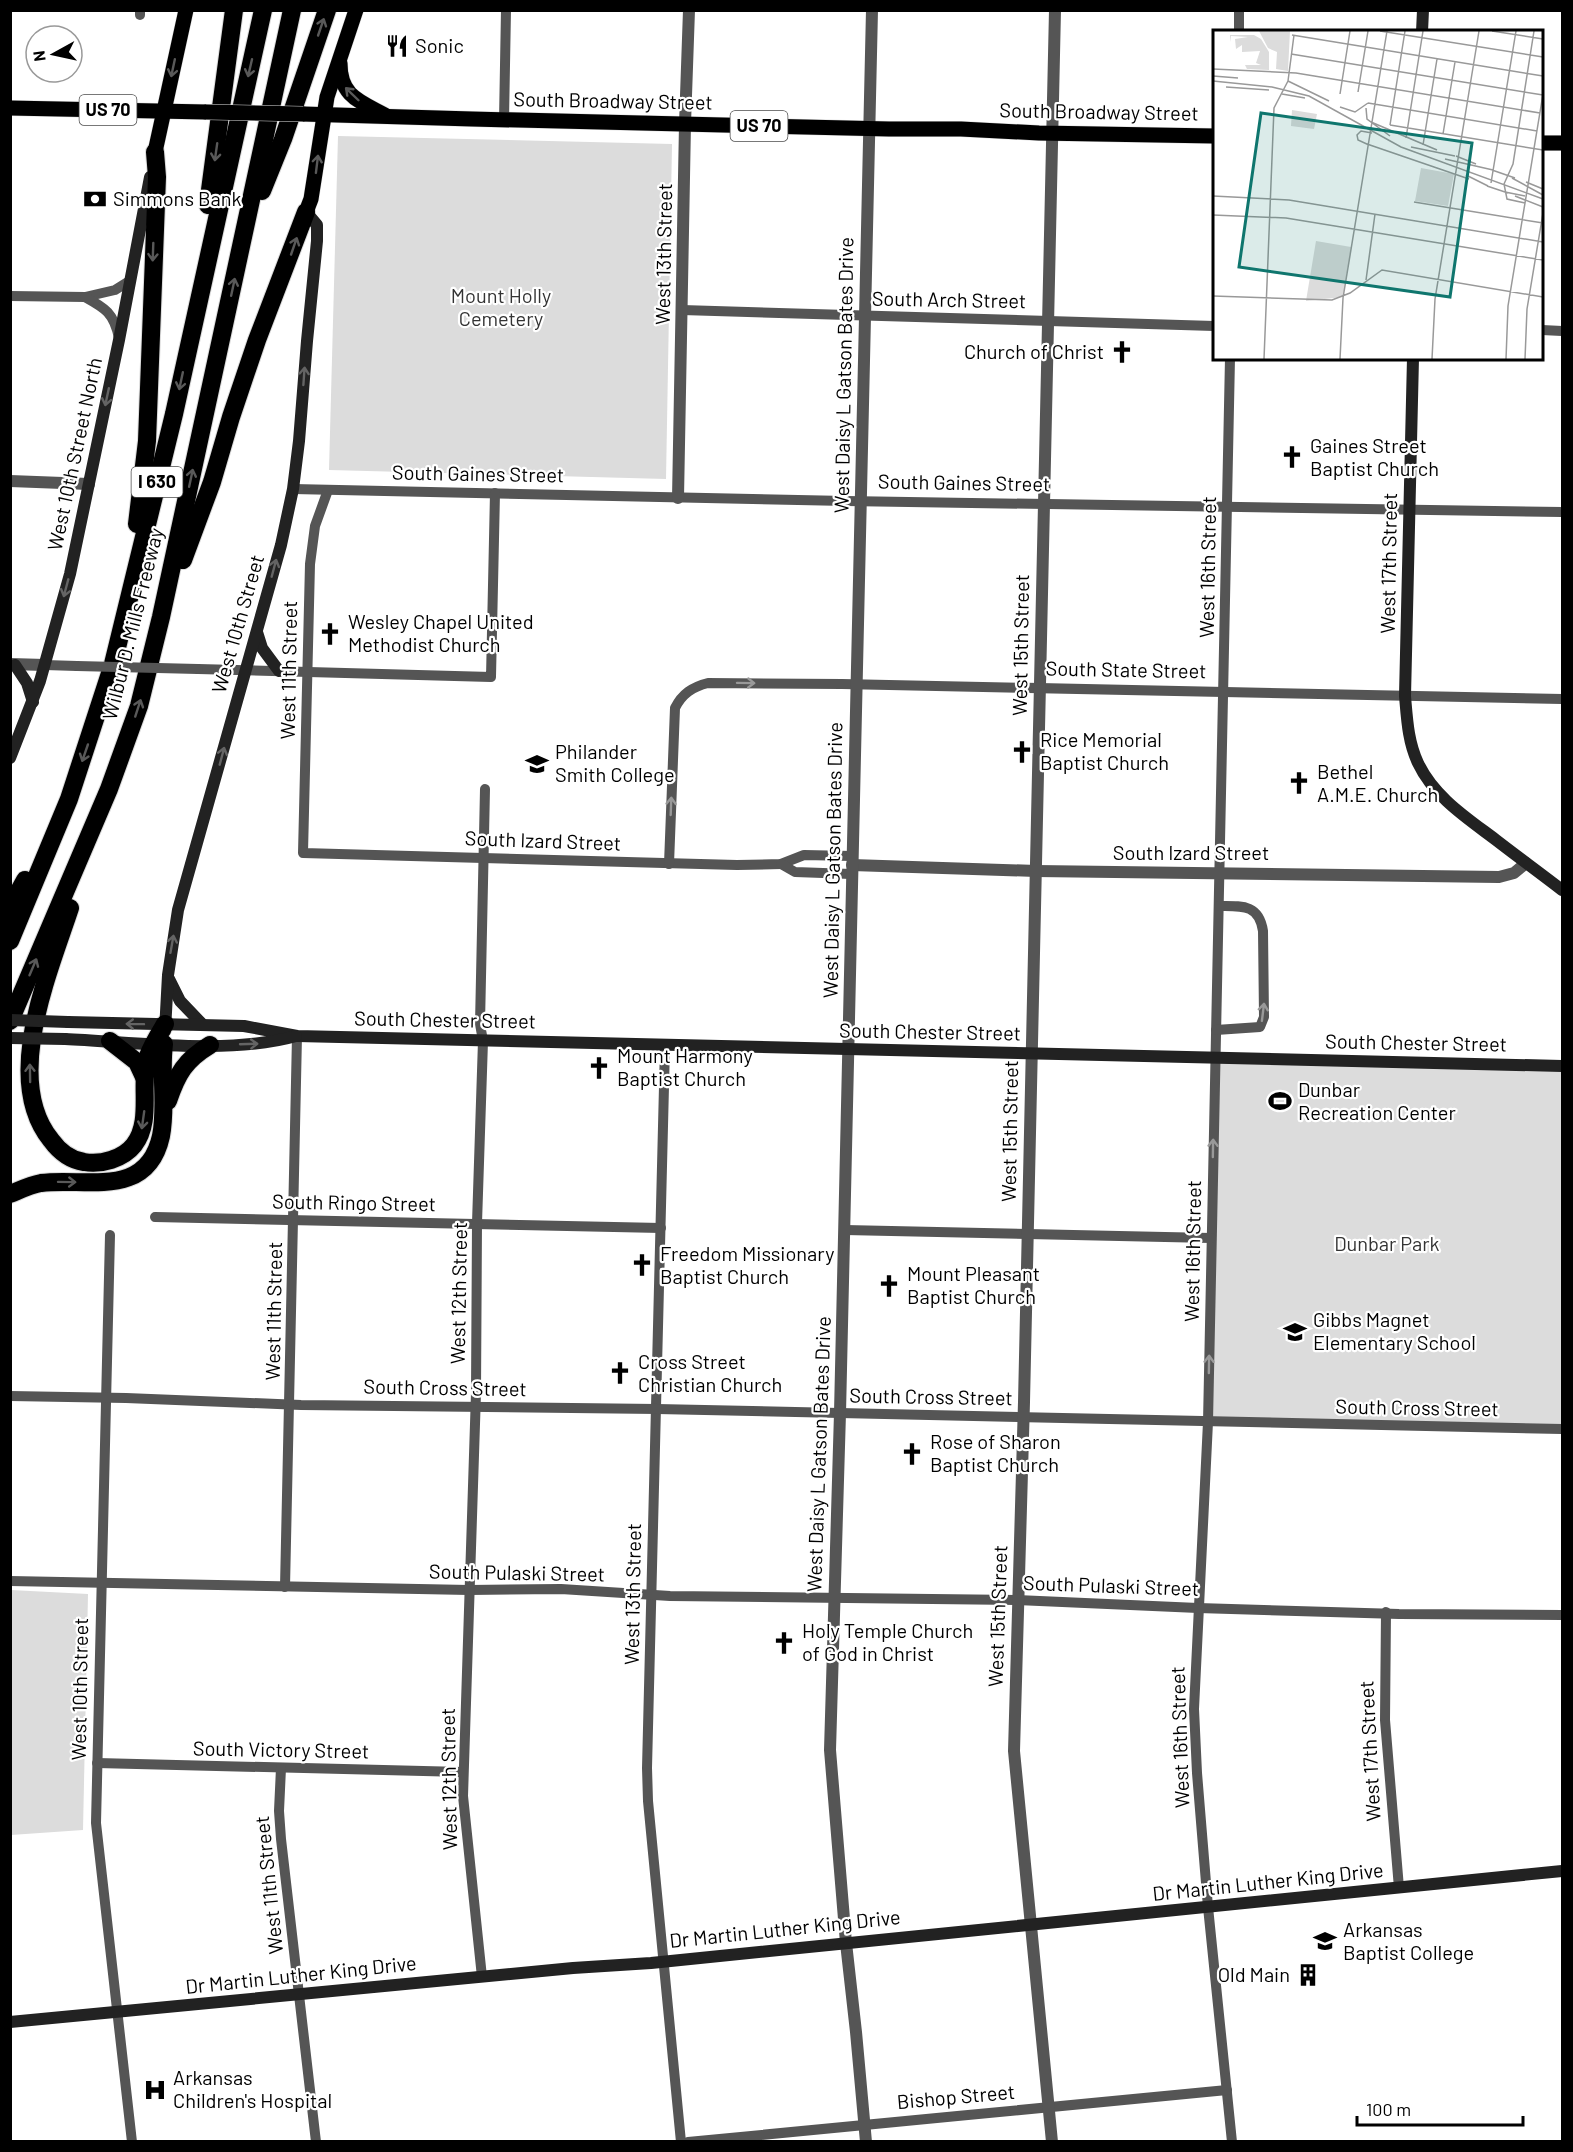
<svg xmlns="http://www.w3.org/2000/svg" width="1573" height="2152" font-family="Barlow,sans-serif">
<rect width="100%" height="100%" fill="#fff"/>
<!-- green -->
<g fill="#dcdcdc">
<path d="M338,136L672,144L666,479L329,470Z"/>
<path d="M1215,1058L1562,1065V1428L1208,1422Z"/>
<path d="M11,1590L88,1594L83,1830L11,1835Z"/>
</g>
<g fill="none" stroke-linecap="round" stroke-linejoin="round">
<!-- primary casing -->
<g stroke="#dbdbdb" stroke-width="16">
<g id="primary">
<path d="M340,63C340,96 359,101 385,115"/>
<path d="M10,108L206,112"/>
<path d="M303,114L472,119L889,129H961L1039,133L1214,136"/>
<path d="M1542,143H1562"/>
<path d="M155,152L186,10"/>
<path d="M306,212L311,199L327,97L356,10"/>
</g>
</g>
<!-- motorway casing -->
<g stroke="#dbdbdb" stroke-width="20">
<g id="motorway">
<path d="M262,191L283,139L327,10"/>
<path d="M208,205L234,10"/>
<path d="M137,524L147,441L157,177L155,152"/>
<path d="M183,560L212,482L231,417L257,340L306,212"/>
<path d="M10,907L25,880"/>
<path d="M70,908C49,972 2,1080 51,1140C59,1151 70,1160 84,1162C101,1165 123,1159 134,1145C153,1120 139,1085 148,1056C152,1045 159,1034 165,1024"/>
<path d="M10,941L69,799L113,664L174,414L263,10"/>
<path d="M10,1021L109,789L139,706L161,617L292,10"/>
<path d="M110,1041L137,1062L144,1077"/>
<path d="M168,1101C177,1074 185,1060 210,1045"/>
<path d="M10,1194C20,1190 30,1185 41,1183C85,1177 147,1200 161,1136C167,1106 160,1075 164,1044"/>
</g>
</g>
<!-- minor -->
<g stroke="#555" stroke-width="10">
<path d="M140,15V10"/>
<path d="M1239,32V10"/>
<path d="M504,120L506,10"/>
<path d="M10,296L85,297L115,290L131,280"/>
<path d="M85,297C105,308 114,313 119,338"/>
<path d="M682,310L1214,326"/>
<path d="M1542,330L1562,331"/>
<path d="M1230,358L1208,1422L1194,1709L1197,1773L1208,1907L1232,2142"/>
<path d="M293,489L846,501L1562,512"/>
<path d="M328,490L315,526L310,564L303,853L737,865L781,864L804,855L852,856"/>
<path d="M45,665L77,666"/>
<path d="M198,669L491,677L495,493"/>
<path d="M669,864L675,708C682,694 692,687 708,683L842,684L1562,699"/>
<path d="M781,864L795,872L851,874"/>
<path d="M1216,1030L1260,1027L1264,1017L1263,931C1259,904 1242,906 1219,906"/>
<path d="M665,1046L647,1768L648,1801L681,2142"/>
<path d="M155,1217L661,1228"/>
<path d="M845,1230L1211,1238"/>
<path d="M110,1235L96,1823L132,2142"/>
<path d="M10,1396L126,1398L301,1405L657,1409L1562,1429"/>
<path d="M10,1581L469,1590L561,1589L670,1596L1017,1600L1198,1608L1399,1614L1562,1615"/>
<path d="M285,1587L297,1036"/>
<path d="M1386,1612L1385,1720L1399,1888"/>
<path d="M97,1763L463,1772"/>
<path d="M281,1768L279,1811L281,1839L316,2142"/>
<path d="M482,1977L463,1796L476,1393L477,1223L483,1041L480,1024L485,789"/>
<path d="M688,2142C868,2124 1047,2108 1227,2090"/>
</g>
<!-- tertiary -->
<g stroke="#555" stroke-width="12">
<path d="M10,481L89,484"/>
<path d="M678,498L685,124L689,10"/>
<path d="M10,664L45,665"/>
<path d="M852,865L1036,871L1499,877L1514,873L1526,863"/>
<path d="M866,2142L856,2032L846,1943L830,1750L840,1413L872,10"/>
<path d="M1052,2142L1014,1751L1024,1402L1055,10"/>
</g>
<!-- secondary -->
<g stroke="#222" stroke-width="12">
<path d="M1422,32L1423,10"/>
<path d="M1413,358L1405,696C1407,719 1408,742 1418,763C1434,797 1467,818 1496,840C1518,857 1540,873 1562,890"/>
<path d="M257,632L262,648L279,671"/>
<path d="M15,665L27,683L33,702"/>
<path d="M10,758L40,681L70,574L119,340L150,177"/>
<path d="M169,979L180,1001L203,1025"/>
<path d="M68,1022L244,1026L297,1036L1562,1066"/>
<path d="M165,1031L168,975L178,910L281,545L293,489L299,441L307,341L317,241V225L306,212"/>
<path d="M65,1039C135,1042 229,1055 296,1036"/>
<path d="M10,2022L573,1968L651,1963L1562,1871"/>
</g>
<!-- primary -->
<use href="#primary" stroke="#000" stroke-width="15"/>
<!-- motorway -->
<use href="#motorway" stroke="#000" stroke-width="18"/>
<!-- primary-bridge casing -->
<g stroke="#dbdbdb" stroke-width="16" stroke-linecap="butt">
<path id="primary-bridge" d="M206,112L303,114"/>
</g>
<!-- minor-bridge -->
<path stroke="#555" stroke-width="10" d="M77,666L198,669"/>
<!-- secondary-bridge -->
<g stroke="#222" stroke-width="12">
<path d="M10,1020L68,1022"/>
<path d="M10,1038L65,1039"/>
</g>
<!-- primary-bridge -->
<use href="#primary-bridge" stroke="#000" stroke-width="15"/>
</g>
<!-- one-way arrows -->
<defs><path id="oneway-shaft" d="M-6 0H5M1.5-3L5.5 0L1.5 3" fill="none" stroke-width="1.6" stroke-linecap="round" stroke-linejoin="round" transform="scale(1.5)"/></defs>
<g stroke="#595959">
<use href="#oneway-shaft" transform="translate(321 27) rotate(-71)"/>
<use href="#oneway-shaft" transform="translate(173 68) rotate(102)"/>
<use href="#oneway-shaft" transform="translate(250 68) rotate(103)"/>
<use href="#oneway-shaft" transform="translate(352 94) rotate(-136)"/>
<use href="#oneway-shaft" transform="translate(216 152) rotate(98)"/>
<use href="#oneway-shaft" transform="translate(317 164) rotate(-83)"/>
<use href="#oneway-shaft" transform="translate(294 246) rotate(-71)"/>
<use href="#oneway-shaft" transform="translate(153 252) rotate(92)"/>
<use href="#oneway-shaft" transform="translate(233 287) rotate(-78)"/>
<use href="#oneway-shaft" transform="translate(181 381) rotate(102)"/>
<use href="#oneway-shaft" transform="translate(191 478) rotate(-78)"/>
<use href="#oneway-shaft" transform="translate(138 708) rotate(-72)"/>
<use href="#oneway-shaft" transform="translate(85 753) rotate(109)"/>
<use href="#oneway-shaft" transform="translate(33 967) rotate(-67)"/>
<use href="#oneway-shaft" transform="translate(30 1073) rotate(-91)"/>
<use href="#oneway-shaft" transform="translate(143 1120) rotate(98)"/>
<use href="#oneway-shaft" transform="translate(67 1182) rotate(1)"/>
</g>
<g stroke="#646464">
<use href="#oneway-shaft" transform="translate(304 376) rotate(-86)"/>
<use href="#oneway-shaft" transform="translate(107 397) rotate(102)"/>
<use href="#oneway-shaft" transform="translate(274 568) rotate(-75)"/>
<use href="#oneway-shaft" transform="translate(66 588) rotate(105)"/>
<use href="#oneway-shaft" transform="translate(222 756) rotate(-75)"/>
<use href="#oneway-shaft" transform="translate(172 944) rotate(-80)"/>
<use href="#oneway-shaft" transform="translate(135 1024) rotate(-179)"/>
<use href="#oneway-shaft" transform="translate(249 1044) rotate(-2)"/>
</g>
<g stroke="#999">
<use href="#oneway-shaft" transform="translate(746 683) rotate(1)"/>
<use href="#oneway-shaft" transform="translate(671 806) rotate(-88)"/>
<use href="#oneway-shaft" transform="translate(1263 1012) rotate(-83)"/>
<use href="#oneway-shaft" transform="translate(1213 1148) rotate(-89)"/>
<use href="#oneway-shaft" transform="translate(1209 1364) rotate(-89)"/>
</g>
<!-- icons -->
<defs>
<g id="restaurant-bare" transform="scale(1.8)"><path d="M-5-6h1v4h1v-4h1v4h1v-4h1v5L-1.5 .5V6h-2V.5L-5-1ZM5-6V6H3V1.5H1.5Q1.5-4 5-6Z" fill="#000" stroke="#fff" stroke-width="2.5" paint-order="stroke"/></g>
<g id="bank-bare" transform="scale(1.8)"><path d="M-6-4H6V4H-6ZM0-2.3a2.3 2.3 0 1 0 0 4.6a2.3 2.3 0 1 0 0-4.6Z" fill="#000" stroke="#fff" stroke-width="2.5" paint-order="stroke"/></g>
<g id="church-bare" transform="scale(1.8)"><path d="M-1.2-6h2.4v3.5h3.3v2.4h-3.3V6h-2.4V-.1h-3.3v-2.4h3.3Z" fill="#000" stroke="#fff" stroke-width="2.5" paint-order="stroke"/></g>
<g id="university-bare" transform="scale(1.8)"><path d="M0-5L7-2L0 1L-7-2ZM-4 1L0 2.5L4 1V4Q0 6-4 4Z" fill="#000" stroke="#fff" stroke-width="2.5" paint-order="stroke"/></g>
<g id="stadium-bare" transform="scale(1.8)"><path d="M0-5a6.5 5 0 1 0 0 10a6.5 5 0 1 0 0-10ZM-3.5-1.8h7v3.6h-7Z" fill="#000" stroke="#fff" stroke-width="2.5" paint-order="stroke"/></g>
<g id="school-bare" transform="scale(1.8)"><path d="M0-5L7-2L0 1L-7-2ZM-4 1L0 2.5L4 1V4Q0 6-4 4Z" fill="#000" stroke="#fff" stroke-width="2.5" paint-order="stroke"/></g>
<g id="building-bare" transform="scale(1.8)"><path d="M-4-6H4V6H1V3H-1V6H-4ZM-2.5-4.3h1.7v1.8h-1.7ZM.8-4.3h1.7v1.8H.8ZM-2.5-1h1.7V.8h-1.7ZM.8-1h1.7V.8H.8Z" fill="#000" stroke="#fff" stroke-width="2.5" paint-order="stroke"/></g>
<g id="hospital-bare" transform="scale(1.8)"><path d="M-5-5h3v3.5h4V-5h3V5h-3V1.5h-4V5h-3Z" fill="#000" stroke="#fff" stroke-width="2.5" paint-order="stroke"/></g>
</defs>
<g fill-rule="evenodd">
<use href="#restaurant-bare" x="397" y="46"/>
<use href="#bank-bare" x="95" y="199"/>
<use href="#church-bare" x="1122" y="352"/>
<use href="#church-bare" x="1292" y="457"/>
<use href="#church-bare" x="330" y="634"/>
<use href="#church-bare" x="1022" y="752"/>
<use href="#university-bare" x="537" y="764"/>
<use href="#church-bare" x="1299" y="783"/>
<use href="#church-bare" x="599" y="1068"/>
<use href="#stadium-bare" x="1280" y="1101"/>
<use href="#church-bare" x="642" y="1265"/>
<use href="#church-bare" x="889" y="1286"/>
<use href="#school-bare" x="1295" y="1332"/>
<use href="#church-bare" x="620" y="1373"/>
<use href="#church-bare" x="912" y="1454"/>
<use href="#church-bare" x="784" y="1643"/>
<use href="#university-bare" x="1325" y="1941"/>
<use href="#building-bare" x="1308" y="1975"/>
<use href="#hospital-bare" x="155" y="2090"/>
</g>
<g text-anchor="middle" stroke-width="4.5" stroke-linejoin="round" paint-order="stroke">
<!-- shield labels -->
<g fill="#fff" stroke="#4c4c4c" stroke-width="1.5">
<rect x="79.5" y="95" width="57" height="30" rx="4.5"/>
<rect x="730.5" y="111" width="57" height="30" rx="4.5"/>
<rect x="131.5" y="467" width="51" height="30" rx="4.5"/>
</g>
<g font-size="18" font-weight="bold" fill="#000">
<text x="108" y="116">US 70</text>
<text x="759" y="132">US 70</text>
<text x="157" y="488">I 630</text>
</g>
<!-- poi labels -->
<g font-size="20" fill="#000" stroke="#fff" text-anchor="start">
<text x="415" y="53">Sonic</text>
<text x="113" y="206">Simmons Bank</text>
<text x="1104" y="359" text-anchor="end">Church of Christ</text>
<text x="1310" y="453">Gaines Street<tspan x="1310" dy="23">Baptist Church</tspan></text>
<text x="348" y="629">Wesley Chapel United<tspan x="348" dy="23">Methodist Church</tspan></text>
<text x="1040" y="747">Rice Memorial<tspan x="1040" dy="23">Baptist Church</tspan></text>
<text x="555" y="759">Philander<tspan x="555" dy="23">Smith College</tspan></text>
<text x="1317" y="779">Bethel<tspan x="1317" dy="23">A.M.E. Church</tspan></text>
<text x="617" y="1063">Mount Harmony<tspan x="617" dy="23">Baptist Church</tspan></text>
<text x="1298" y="1097">Dunbar<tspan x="1298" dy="23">Recreation Center</tspan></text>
<text x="660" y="1261">Freedom Missionary<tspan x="660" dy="23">Baptist Church</tspan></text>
<text x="907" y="1281">Mount Pleasant<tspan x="907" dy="23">Baptist Church</tspan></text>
<text x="1313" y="1327">Gibbs Magnet<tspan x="1313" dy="23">Elementary School</tspan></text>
<text x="638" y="1369">Cross Street<tspan x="638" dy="23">Christian Church</tspan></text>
<text x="930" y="1449">Rose of Sharon<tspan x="930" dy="23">Baptist Church</tspan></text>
<text x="802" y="1638">Holy Temple Church<tspan x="802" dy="23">of God in Christ</tspan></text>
<text x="1343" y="1937">Arkansas<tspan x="1343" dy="23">Baptist College</tspan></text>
<text x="1290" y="1982" text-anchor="end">Old Main</text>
<text x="173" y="2085">Arkansas<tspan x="173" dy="23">Children's Hospital</tspan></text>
</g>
<!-- street labels -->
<g font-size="20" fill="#000" stroke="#fff">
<text transform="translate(613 101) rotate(1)" y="7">South Broadway Street</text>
<text transform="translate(1099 112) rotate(1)" y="7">South Broadway Street</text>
<text transform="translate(664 254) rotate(-89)" y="7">West 13th Street</text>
<text transform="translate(949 300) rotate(1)" y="7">South Arch Street</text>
<text transform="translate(844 375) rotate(-89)" y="7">West Daisy L Gatson Bates Drive</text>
<text transform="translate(75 454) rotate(-78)" y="7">West 10th Street North</text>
<text transform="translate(478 474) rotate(1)" y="7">South Gaines Street</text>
<text transform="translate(964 483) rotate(1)" y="7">South Gaines Street</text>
<text transform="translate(1389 563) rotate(-89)" y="7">West 17th Street</text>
<text transform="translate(1208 567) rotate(-89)" y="7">West 16th Street</text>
<text transform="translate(133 624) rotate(-76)" y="7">Wilbur D. Mills Freeway</text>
<text transform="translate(238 624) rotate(-74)" y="7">West 10th Street</text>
<text transform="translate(1021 645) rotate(-89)" y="7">West 15th Street</text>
<text transform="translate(289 670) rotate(-89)" y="7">West 11th Street</text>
<text transform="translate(1126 670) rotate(1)" y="7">South State Street</text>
<text transform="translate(543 841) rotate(2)" y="7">South Izard Street</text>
<text x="1191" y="860">South Izard Street</text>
<text transform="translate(833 860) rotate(-89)" y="7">West Daisy L Gatson Bates Drive</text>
<text transform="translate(445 1020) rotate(1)" y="7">South Chester Street</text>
<text transform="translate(930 1032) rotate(1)" y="7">South Chester Street</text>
<text transform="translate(1416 1043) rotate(1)" y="7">South Chester Street</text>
<text transform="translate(1010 1131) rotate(-89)" y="7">West 15th Street</text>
<text transform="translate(354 1203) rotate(1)" y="7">South Ringo Street</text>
<text transform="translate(1193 1251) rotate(-89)" y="7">West 16th Street</text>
<text transform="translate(459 1293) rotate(-89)" y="7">West 12th Street</text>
<text transform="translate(274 1311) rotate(-89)" y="7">West 11th Street</text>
<text transform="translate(445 1388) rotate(1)" y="7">South Cross Street</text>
<text transform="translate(931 1397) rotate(1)" y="7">South Cross Street</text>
<text transform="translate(1417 1408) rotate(1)" y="7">South Cross Street</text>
<text transform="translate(819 1454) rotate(-88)" y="7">West Daisy L Gatson Bates Drive</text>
<text transform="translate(517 1573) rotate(1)" y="7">South Pulaski Street</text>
<text transform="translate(1111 1586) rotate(2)" y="7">South Pulaski Street</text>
<text transform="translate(633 1594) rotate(-89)" y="7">West 13th Street</text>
<text transform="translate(998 1616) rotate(-88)" y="7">West 15th Street</text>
<text transform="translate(80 1689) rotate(-89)" y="7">West 10th Street</text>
<text transform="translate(1180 1737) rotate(-92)" y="7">West 16th Street</text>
<text transform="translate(281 1750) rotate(1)" y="7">South Victory Street</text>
<text transform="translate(1370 1751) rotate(-93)" y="7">West 17th Street</text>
<text transform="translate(449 1779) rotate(-91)" y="7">West 12th Street</text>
<text transform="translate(1268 1882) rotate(-6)" y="7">Dr Martin Luther King Drive</text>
<text transform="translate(269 1885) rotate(-96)" y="7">West 11th Street</text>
<text transform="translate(785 1929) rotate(-6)" y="7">Dr Martin Luther King Drive</text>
<text transform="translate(301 1975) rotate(-6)" y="7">Dr Martin Luther King Drive</text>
<text transform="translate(956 2097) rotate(-5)" y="7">Bishop Street</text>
</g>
<!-- park labels -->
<g font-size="20" fill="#333" stroke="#fff">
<text x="501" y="303">Mount Holly<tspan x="501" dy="23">Cemetery</tspan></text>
<text x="1387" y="1251">Dunbar Park</text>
</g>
</g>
<!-- overview -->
<g transform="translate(1213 30)">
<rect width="330" height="330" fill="#fff"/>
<path d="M46,1H77L75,41L63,39L64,22L55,18ZM17,5H41L48,9L56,22V40L34,39L32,35H48L43,33L47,21L29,22V15L23,19L22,9L35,7L18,6L17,12ZM79,80L104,84L101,99L78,96ZM208,138L241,144L235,176L202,171ZM103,211L138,217L130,267L93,271Z" fill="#dcdcdc"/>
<path fill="none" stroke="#999" stroke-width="1.5" d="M167,1L330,27M279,1L330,9M79,5L171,20M171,20L330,46M78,24L330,65M0,39L83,43L327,83M0,46L25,48M0,51L59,57L96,66L188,117L330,169M75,51L81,5M75,51L116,71M13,57L56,60M145,62L155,1M69,64L92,68M127,64L137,1M155,73L324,101M127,77L142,82L155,73M153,78L154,89L177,106M158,92L224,120M177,95L192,1M177,95L330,120M230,104L242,32M193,108L210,1M154,114L256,149M156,115L145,110L144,105L148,101L159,103M210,115L224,29M198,117L242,126M243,126L263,134M232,129L280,140M279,140L302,148M253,145L275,156M299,148L330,165M313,152L330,159M278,153L303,1M274,156L295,163M292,162L312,166M0,166L76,170L330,212M302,166L330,177M201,172L330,193M312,173L294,169L291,154L300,134L321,1M0,185L73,188L330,230M153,250L162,184M0,266L119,270L137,263L169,240L330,267M51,329L61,78L75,51M127,329L130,268L174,1M219,329L222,269L266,1M293,329L295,276L330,64M312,329L314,279L330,183"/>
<path fill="#0f766e" fill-opacity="0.15" stroke="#0f766e" stroke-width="3" d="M48,83L259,113L237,267L26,237Z"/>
<rect width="330" height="330" fill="none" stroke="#000" stroke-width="3"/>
</g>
<!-- border -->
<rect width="1573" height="2152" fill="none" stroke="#000000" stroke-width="24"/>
<!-- north arrow -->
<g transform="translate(54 54) rotate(262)"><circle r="28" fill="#ffffff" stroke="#999999" stroke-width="1.5"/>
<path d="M0-4.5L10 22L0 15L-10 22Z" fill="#000000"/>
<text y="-9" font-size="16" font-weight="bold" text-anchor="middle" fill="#000000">N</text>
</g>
<!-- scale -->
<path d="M1357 2116v9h166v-9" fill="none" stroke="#000000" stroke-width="3"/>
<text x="1366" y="2116" font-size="18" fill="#000000" stroke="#ffffff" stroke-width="4.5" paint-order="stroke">100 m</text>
</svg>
